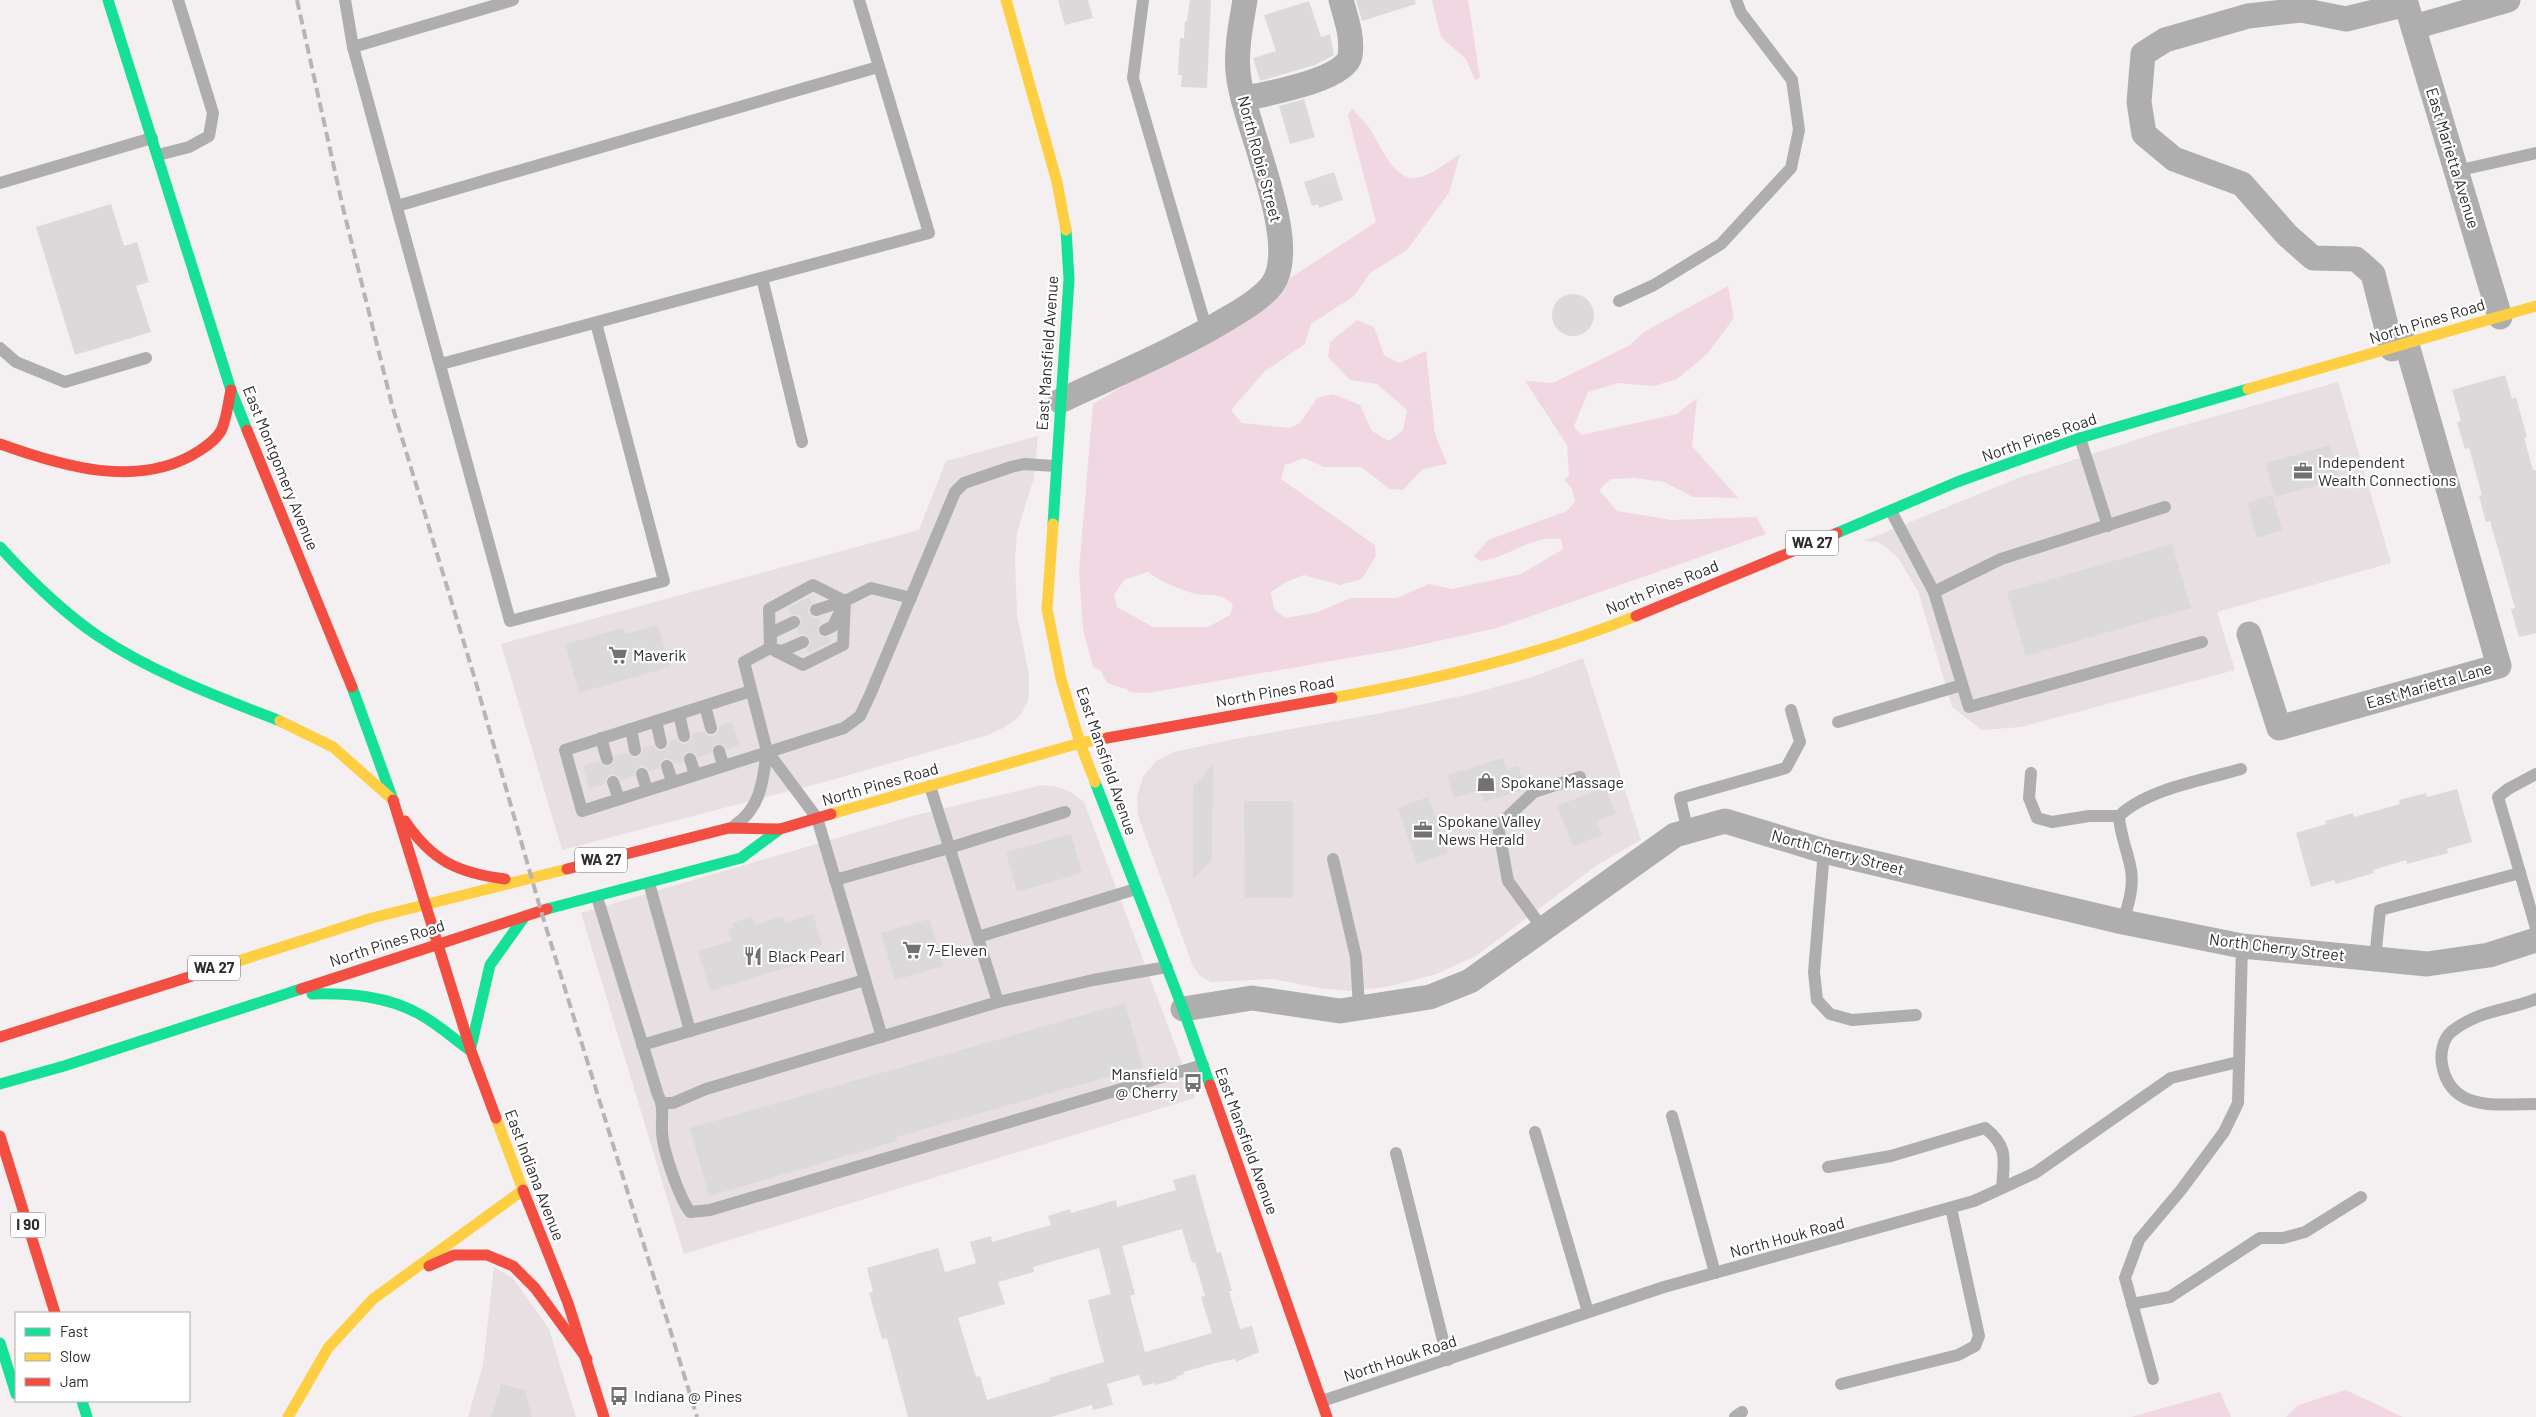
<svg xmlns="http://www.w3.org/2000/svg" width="2536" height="1417" font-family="Barlow,sans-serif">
<rect width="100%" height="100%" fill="#f4f0f2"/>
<!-- built -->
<g fill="#e7dfe2">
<path d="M2338,382L2391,563L2217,612L2235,670L2021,727L1982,730L1952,707L1918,591L1898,558L1887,548L1878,542L1864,541L2018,478L2163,431Z"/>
<path d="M1038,436L1034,478L1017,532L1015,560L1017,614L1029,675V698L1020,716L1005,727L988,735L828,781L562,850L501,644L919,530L946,461Z"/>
<path d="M1583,658L1641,840L1597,865L1476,956L1434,975L1386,987L1348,991L1319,988L1273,979L1211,982L1200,976L1193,966L1138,816L1137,796L1143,777L1156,761L1174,752L1235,739L1387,712L1470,694L1532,677Z"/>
<path d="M1042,785L1058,787L1071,792L1084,802L1195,1098L684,1254L581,913L912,816Z"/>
<path d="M494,1267L513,1278L549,1329L576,1417H468L483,1365Z"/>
</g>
<!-- green -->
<g fill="#f1d7e1" fill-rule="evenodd">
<path d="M1432,0H1468L1480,78L1475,80L1466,59L1441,37Z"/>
<path d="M1352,108C1357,114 1363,120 1368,126C1378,140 1393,181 1416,178C1431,176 1447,162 1460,154L1449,193L1407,250L1370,273L1354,296L1311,324L1305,344L1265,371L1231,410L1242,423L1289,428L1300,423L1317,398L1333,394L1360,405L1372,431L1389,441L1403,430L1407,410L1377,384L1350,380L1328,357L1330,342L1357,320L1374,327L1384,355L1399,363L1426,351L1435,434L1447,464L1423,469L1403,490L1390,489L1361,467H1324L1304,458L1285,465L1281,479L1375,545L1376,556L1362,579L1340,585L1304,575L1286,582L1271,592L1274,609L1285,618L1315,613L1351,598H1397L1429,584L1452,589L1521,574L1563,549L1561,539C1533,534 1508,558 1480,561L1474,556L1488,540L1567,511L1575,501L1572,489L1564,480L1569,476L1567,445L1525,381L1553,383L1630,345L1644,332L1728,286L1734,318L1707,354L1677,379L1654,386L1618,383L1588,392L1574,426L1581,435L1677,414L1697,398L1692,446L1738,498L1693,497L1664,482L1634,478L1611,479L1599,490L1617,511L1671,520L1756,517L1766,534L1497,628L1406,648L1148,693L1130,692L1126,689L1107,683L1101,671L1093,667L1083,629L1079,571L1093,404L1242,316L1281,284L1376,222L1348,116ZM1148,572C1161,582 1177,588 1192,593C1210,598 1218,590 1233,605L1230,615L1208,627H1153L1117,607L1114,595L1124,580Z"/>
<path d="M2346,1390L2403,1417H2286L2298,1405Z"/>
<path d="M2220,1392L2231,1417H2131Z"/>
</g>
<!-- building -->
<g fill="#dcd9da" fill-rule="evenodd">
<path d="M1058,0H1088L1093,18L1065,25Z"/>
<path d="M1190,0H1211L1207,88L1181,87L1182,75H1178L1180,38H1184L1185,21H1187Z"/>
<path d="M1356,0H1415L1416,4L1362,21Z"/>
<path d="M1309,1L1321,37L1330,34L1334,55L1315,65L1260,81L1253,58L1276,51L1264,15Z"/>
<path d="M1304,99L1315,137L1290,144L1279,106Z"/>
<path d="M1334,172L1343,200L1319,208L1318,204L1312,206L1304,182Z"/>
<path d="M111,204L124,246L137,242L149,282L136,286L151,332L75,355L36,227Z"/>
<circle cx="1573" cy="315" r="21"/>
<path d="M2505,375L2512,399L2516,397L2527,437L2524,438L2533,470H2536V633L2519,637L2511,609L2515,608L2490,521L2486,522L2479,496L2482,495L2469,448L2465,449L2457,422L2461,421L2452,390Z"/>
<path d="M2330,445L2339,479L2275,497L2266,463Z"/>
<path d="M2272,495L2282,530L2257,538L2247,503Z"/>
<path d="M2172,544L2191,608L2026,656L2007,592Z"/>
<path d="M809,597L812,603L808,608V613L814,618H819L821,623L818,626V633L821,637H828L831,642L809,653L807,649L811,643L810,638L804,634L800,635L797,629L801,626V619L798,615H791L788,608Z"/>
<path d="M658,625L670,667L579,693L565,644L623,628L625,634Z"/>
<path d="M732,722L739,745L727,749L724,745L717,743L713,746L711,753L698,757L695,753L688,751L684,754L682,762L675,764L672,760L665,758L661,761L659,768L650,771L647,768L640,766L636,769L634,776L621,780L618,776L611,774L607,777L605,784L589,789L583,766L599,761L602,765L609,767L613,764L615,756L627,753L632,757L637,758L642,753L643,748L653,745L658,751H663L669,746V741L676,739L681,744H686L692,739V734L703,731L708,736H714L719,731V726Z"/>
<path d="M1503,758L1507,769L1518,766L1525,789L1484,802L1480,790L1454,798L1447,775Z"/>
<path d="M1213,765L1212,860L1193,879V787Z"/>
<path d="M1605,787L1616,814L1596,821L1602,835L1573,846L1557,806Z"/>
<path d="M2457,789L2472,842L2447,849L2448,853L2407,864L2406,860L2373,870L2374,873L2336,884L2334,880L2311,887L2296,833L2326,824L2325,821L2353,813L2354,817L2400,804L2399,800L2426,793L2427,797Z"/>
<path d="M1428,797L1448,853L1417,864L1398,808Z"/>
<path d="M1244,801H1293V898H1245Z"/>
<path d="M1071,834L1082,873L1017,892L1006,852Z"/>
<path d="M813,914L822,945L805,950L808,961L710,991L698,951L732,941L728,929L734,927L732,923L752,916L754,925L783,916L785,923Z"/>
<path d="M929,919L943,966L895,980L881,933Z"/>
<path d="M1125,1003L1143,1067L896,1137L897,1141L709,1196L690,1128Z"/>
<path d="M1195,1174L1217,1253L1221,1252L1232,1291H1229L1240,1329L1252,1326L1259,1352L1236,1362L1235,1359L1219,1362L1183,1372L1184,1374L1176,1377L1177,1379L1155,1385L1154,1383L1143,1386L1139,1375L1107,1384L1113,1405L1093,1410L1092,1405L1051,1417H908L887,1338L882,1339L869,1293L873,1292L867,1268L938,1248L945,1272L976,1263L970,1242L991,1236L992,1242L1051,1225L1048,1216L1070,1209L1071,1213L1116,1200L1117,1207L1176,1190L1173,1180ZM1182,1229L1192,1263L1195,1262L1205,1296L1201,1297L1212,1333L1145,1352L1130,1296L1135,1294L1122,1246ZM1099,1248L1111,1294L1088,1300L1104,1362L1049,1378L1050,1381L987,1400L980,1376L976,1377L958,1318L1005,1304L998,1282L1034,1272L1033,1267Z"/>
<path d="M501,1384L525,1390L532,1417H491Z"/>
</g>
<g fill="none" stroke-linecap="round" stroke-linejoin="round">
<!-- lane -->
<g stroke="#aeaeae" stroke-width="12">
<path d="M345,0L353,47L510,621L664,581L596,323"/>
<path d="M1143,0L1133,78L1207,331"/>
<path d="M353,47L513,0"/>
<path d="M158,155L189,147L209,136L213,113L178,0"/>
<path d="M2456,171L2536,153"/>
<path d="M0,183L152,138"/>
<path d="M397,206L878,67"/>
<path d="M762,278L802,442"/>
<path d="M1619,301L1654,285L1721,244L1791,168L1799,130L1792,80L1741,13L1736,0"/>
<path d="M0,348L16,362L65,382L146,358"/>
<path d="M441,364L929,233L859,0"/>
<path d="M2080,438L2108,526"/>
<path d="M1891,511L1934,592L1969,707L2202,642"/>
<path d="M1934,592L2001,559L2165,507"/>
<path d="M816,610L845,601L871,588L911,598"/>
<path d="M825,630L833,626L843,606"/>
<path d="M771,641V633L794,622"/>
<path d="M803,642L782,651L770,648L744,662L767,751L817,818L882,1037"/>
<path d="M770,648L769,609L813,585L845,601"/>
<path d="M775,651L803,665L843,645L845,601"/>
<path d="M751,691L565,750L582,811L844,728L860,716L870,695L955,492L964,483L1011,467L1024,464L1055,466"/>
<path d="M705,706L711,728"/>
<path d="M679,714L684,736"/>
<path d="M656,721L661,743"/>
<path d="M1838,722L1962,685"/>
<path d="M631,729L635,750"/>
<path d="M601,738L607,759"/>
<path d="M719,751L723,765"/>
<path d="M690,759L695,774"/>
<path d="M667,766L672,781"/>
<path d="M2031,773L2029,798L2037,818L2052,822L2089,816H2119"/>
<path d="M642,774L647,790"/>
<path d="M2536,774L2508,789L2498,797L2536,928"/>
<path d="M613,782L619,799"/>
<path d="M930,786L998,1002"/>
<path d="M735,825C761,808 763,780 767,751"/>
<path d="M1688,832L1680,798L1786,768L1800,742L1791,710"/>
<path d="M1824,851L1814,972L1817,1000L1830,1014L1852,1020L1916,1015"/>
<path d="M1333,859L1356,957L1359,1008"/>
<path d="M835,880L949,848L1065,812"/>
<path d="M649,883L690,1031L865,980"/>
<path d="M597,897L658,1095C665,1107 661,1119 662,1132C663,1151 679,1197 690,1212L710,1210L1203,1065"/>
<path d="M2123,922C2128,905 2134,888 2131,870C2128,852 2120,835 2119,816C2147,789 2204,780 2241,769"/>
<path d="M1543,929L1508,881L1498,826L1534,792L1580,777"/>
<path d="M978,937L1136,889"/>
<path d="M2375,959L2380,910L2520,873"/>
<path d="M2536,999C2506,1011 2478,1010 2451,1032C2443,1039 2440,1054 2442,1064C2450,1113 2499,1104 2536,1104"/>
<path d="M642,1045L690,1031"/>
<path d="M663,1103H673L706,1089L998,1002L1093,980L1167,967"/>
<path d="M1672,1116L1715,1273"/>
<path d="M1535,1132L1588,1312"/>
<path d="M1396,1153L1448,1360"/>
<path d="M1828,1167L1891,1156L1985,1128C2009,1147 2004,1160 2002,1188"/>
<path d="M2132,1304L2170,1297L2260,1238H2283L2305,1232L2361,1197"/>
<path d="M2153,1379L2125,1278L2139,1240L2181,1190L2224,1132L2238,1103L2242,946"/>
<path d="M1841,1384L1958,1355L1975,1346L1979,1336L1951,1208"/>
<path d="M1322,1401L1664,1287L1974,1201L2035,1173L2171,1078L2238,1062"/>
<path d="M1735,1417L1742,1412"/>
</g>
<!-- street -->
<g stroke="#aeaeae" stroke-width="25">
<path d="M2405,0L2500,317"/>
<path d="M2414,27L2508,0"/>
<path d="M1243,99C1264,94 1346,80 1350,56C1353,37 1346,18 1341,0"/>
<path d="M2392,349L2373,274L2356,259L2313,258L2287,235L2242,184L2174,159L2144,134L2139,102L2143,54L2165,40L2248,16L2301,10L2346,19L2406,4"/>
<path d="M1060,401C1117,374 1176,350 1230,317C1244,309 1262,298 1272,285C1303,243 1242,122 1238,72C1236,47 1241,24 1245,0"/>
<path d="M2249,634L2279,728L2499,666L2407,345"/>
<path d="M1183,1009L1252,998L1340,1011L1430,997L1470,981L1675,835L1725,821L1824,851L2123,922L2242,946L2427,964L2489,955L2536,940"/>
</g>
<!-- fast -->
<g stroke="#16e098" stroke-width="11">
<path d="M108,0L231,390L247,430"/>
<path d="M1053,524L1069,279L1066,230"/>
<path d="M1837,533L1957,482L2080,438L2248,389"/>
<path d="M0,547C30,580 61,611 98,636C153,673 219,697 280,721"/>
<path d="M352,687L393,800"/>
<path d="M1095,782L1183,1009L1210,1085"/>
<path d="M547,909L741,858L780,829"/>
<path d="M312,994C349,993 388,996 421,1015C439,1025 454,1039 471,1051"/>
<path d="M471,1047L490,965L525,916"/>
<path d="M0,1084L64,1066L301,989"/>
<path d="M0,1343L16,1394"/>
<path d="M82,1401L87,1417"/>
</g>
<!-- slow -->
<g stroke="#ffcf43" stroke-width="11">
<path d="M1006,0L1057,182L1066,230"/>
<path d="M2248,389L2536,306"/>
<path d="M1053,524L1047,609L1061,679L1080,743L1095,782"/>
<path d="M1332,698C1435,680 1539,655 1636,616"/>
<path d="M280,721L333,747L393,800"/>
<path d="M831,814L1080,743L1107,738"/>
<path d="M192,976L372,918L567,869"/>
<path d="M496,1118L523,1190"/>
<path d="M288,1417L328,1348L373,1299L523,1190"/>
</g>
<!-- jam -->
<g stroke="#f24e42" stroke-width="11">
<path d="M247,430L352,687"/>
<path d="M0,444C61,466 139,490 199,451C207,446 216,439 221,431C227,418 228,403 231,390"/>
<path d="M1636,616L1837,533"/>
<path d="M1107,738L1332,698"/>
<path d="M393,800L471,1051L496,1118"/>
<path d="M405,821C432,861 458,873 505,879"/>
<path d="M567,869L729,828L780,829L831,814"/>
<path d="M301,989L547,909"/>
<path d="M0,1037L192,976"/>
<path d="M1210,1085L1327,1417"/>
<path d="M0,1136L55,1313"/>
<path d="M523,1190L568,1303L604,1417"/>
<path d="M429,1266L454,1255H487L513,1266L535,1288L587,1359"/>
</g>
<!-- rail -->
<path stroke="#b6b4b6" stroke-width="4" stroke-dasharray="10 5" stroke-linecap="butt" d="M297,0L343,208L392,405L474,676L541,911L697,1417"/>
</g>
<!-- icons -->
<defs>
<g id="office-bare" transform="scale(1.5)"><path d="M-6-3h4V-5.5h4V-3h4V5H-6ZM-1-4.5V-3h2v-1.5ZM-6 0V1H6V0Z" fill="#737172" stroke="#fff" stroke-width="2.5" paint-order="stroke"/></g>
<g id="supermarket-bare" transform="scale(1.5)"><path d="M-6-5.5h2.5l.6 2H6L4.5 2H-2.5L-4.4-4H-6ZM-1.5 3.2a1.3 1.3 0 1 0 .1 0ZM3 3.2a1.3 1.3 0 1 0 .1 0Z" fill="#737172" stroke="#fff" stroke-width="2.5" paint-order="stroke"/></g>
<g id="shop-bare" transform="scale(1.5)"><path d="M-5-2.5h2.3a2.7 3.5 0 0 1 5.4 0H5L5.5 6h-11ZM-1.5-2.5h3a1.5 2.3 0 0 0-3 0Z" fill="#737172" stroke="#fff" stroke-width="2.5" paint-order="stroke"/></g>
<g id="restaurant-bare" transform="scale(1.5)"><path d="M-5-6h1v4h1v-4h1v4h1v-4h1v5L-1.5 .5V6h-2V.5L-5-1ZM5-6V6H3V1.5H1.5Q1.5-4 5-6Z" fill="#737172" stroke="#fff" stroke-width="2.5" paint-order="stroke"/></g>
<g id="bus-bare" transform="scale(1.5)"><path d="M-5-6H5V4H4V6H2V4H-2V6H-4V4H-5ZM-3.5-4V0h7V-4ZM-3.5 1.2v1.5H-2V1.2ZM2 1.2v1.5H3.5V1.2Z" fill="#737172" stroke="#fff" stroke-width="2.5" paint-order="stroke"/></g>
</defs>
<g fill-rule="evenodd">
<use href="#office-bare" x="2303" y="471"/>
<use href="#supermarket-bare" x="618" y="655"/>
<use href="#shop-bare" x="1486" y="782"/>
<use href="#office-bare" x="1423" y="830"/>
<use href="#supermarket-bare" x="912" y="950"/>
<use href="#restaurant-bare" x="753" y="956"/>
<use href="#bus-bare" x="1193" y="1083"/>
<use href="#bus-bare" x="619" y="1396"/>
</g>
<g text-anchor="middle" stroke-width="4.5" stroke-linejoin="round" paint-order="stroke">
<!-- shield labels -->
<g fill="#fff" stroke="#6d6b6c" stroke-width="1">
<rect x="1786" y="530.5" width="52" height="25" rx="4"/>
<rect x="575" y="847.5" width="52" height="25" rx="4"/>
<rect x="188" y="955.5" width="52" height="25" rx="4"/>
<rect x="10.5" y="1212.5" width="35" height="25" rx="4"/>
</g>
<g font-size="15" font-weight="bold" fill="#2e2c2d">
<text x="1812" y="548">WA 27</text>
<text x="601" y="865">WA 27</text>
<text x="214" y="973">WA 27</text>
<text x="28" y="1230">I 90</text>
</g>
<!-- street labels -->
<g font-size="16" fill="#2e2c2d" stroke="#fff">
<text transform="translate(2453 158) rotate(73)" y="6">East Marietta Avenue</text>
<text transform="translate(1260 159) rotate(75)" y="6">North Robie Street</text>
<text transform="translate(2427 321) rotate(-17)" y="6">North Pines Road</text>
<text transform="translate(1047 353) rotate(-86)" y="6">East Mansfield Avenue</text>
<text transform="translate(2039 437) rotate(-19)" y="6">North Pines Road</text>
<text transform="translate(281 468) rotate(68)" y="6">East Montgomery Avenue</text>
<text transform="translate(1662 587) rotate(-22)" y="6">North Pines Road</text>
<text transform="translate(2429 685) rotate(-16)" y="6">East Marietta Lane</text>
<text transform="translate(1275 691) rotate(-10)" y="6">North Pines Road</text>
<text transform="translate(1107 761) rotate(71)" y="6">East Mansfield Avenue</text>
<text transform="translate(880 784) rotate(-16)" y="6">North Pines Road</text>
<text transform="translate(1838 852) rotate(15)" y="6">North Cherry Street</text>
<text transform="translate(387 943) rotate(-18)" y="6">North Pines Road</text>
<text transform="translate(2277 947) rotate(7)" y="6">North Cherry Street</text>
<text transform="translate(1247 1141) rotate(70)" y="6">East Mansfield Avenue</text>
<text transform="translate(535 1175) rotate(69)" y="6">East Indiana Avenue</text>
<text transform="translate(1787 1237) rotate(-15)" y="6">North Houk Road</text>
<text transform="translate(1400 1358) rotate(-18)" y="6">North Houk Road</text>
</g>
<!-- poi labels -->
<g font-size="16" fill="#2e2c2d" stroke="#fff" text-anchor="start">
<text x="2318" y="468">Independent<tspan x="2318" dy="18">Wealth Connections</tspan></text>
<text x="633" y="661">Maverik</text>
<text x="1501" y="788">Spokane Massage</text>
<text x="1438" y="827">Spokane Valley<tspan x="1438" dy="18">News Herald</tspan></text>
<text x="927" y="956">7-Eleven</text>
<text x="768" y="962">Black Pearl</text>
<text x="1178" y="1080" text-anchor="end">Mansfield<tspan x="1178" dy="18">@ Cherry</tspan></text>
<text x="634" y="1402">Indiana @ Pines</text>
</g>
</g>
<!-- legend -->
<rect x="15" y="1312" width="175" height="90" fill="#ffffff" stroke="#ababab"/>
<rect x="25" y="1328" width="25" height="8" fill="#16e098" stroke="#ababab"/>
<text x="60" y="1337" font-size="15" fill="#2e2c2d">Fast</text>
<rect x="25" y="1353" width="25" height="8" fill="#ffcf43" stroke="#ababab"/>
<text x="60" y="1362" font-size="15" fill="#2e2c2d">Slow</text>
<rect x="25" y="1378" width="25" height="8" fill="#f24e42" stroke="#ababab"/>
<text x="60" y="1387" font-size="15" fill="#2e2c2d">Jam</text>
</svg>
